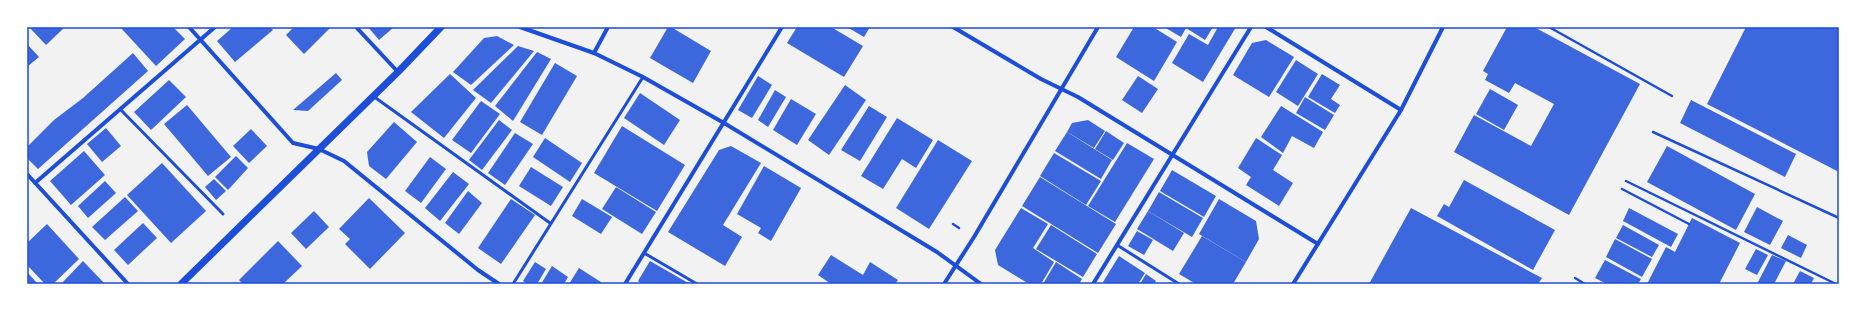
<svg xmlns="http://www.w3.org/2000/svg" width="1866" height="311" font-family="'Archivo Narrow',sans-serif">
<rect width="100%" height="100%" fill="#f2f2f2"/>
<!-- building -->
<g fill="#3d67dc">
<path d="M29,27H65L46,45Z"/>
<path d="M120,27H173L185,39L156,66Z"/>
<path d="M233,27H270L273,30L235,62L217,41Z"/>
<path d="M294,27H331L304,54L286,35Z"/>
<path d="M368,27H394L379,40Z"/>
<path d="M668,27H671L711,51L693,83L650,58Z"/>
<path d="M797,27H831L863,46L844,77L787,43Z"/>
<path d="M847,27H870L864,37Z"/>
<path d="M1134,27H1153L1177,42L1154,81L1116,57Z"/>
<path d="M1164,27H1213L1205,40L1186,28L1181,37Z"/>
<path d="M1218,27H1236L1203,82L1172,63L1189,34L1208,45Z"/>
<path d="M1507,27H1534L1640,84L1569,215L1454,152L1474,115L1531,146L1554,104L1515,83L1509,93L1485,80L1488,74L1483,71Z"/>
<path d="M1746,27H1839V172L1707,104Z"/>
<path d="M497,36L514,45L471,85L453,72L484,38Z"/>
<path d="M1266,40L1294,57L1269,97L1233,75L1252,43Z"/>
<path d="M27,44L39,57L27,67Z"/>
<path d="M518,46L534,51L491,103L473,90Z"/>
<path d="M537,52L551,59L513,121L495,106Z"/>
<path d="M133,53L148,71L38,169L27,158V147L54,120L83,98Z"/>
<path d="M1296,60L1318,74L1298,106L1276,92Z"/>
<path d="M555,63L577,76L542,135L520,122Z"/>
<path d="M336,73L342,80L308,111L293,110Z"/>
<path d="M450,74L476,98L444,138L411,112Z"/>
<path d="M1322,74L1340,85L1331,99L1340,105L1335,113L1308,97Z"/>
<path d="M758,76L772,85L752,118L738,110Z"/>
<path d="M1138,76L1158,89L1142,113L1122,100Z"/>
<path d="M169,80L186,97L151,130L134,112Z"/>
<path d="M845,85L866,100L829,155L808,140Z"/>
<path d="M1490,89L1518,105L1504,130L1476,114Z"/>
<path d="M775,90L786,97L768,127L758,120Z"/>
<path d="M640,93L680,120L664,145L624,118Z"/>
<path d="M1305,97L1334,115L1325,130L1296,113Z"/>
<path d="M791,99L816,114L797,145L773,130Z"/>
<path d="M1691,100L1796,154L1785,177L1680,123Z"/>
<path d="M481,101L500,114L471,153L452,140Z"/>
<path d="M187,105L231,157L208,176L164,124Z"/>
<path d="M869,106L887,117L860,161L841,150Z"/>
<path d="M1281,106L1323,132L1314,148L1292,136L1283,153L1261,137Z"/>
<path d="M897,118L933,140L916,168L902,159L883,189L861,176Z"/>
<path d="M499,120L512,130L482,170L469,160Z"/>
<path d="M1088,120L1105,131L1094,148L1067,132L1072,123Z"/>
<path d="M394,122L417,142L386,179L369,166L367,152Z"/>
<path d="M622,126L685,165L657,211L594,173Z"/>
<path d="M106,128L121,146L102,162L87,144Z"/>
<path d="M251,129L267,146L249,163L233,146Z"/>
<path d="M1106,131L1124,143L1113,160L1095,149Z"/>
<path d="M1067,132L1112,160L1101,179L1055,151Z"/>
<path d="M515,133L533,144L505,185L488,173Z"/>
<path d="M545,138L582,163L570,182L533,157Z"/>
<path d="M1256,138L1282,155L1273,170L1293,183L1279,206L1246,185L1251,177L1238,168Z"/>
<path d="M938,140L972,161L929,229L896,208Z"/>
<path d="M1127,143L1154,159L1115,222L1088,206Z"/>
<path d="M731,146L761,163L723,225L742,237L725,266L668,232L719,150Z"/>
<path d="M1667,146L1755,194L1736,230L1647,182Z"/>
<path d="M84,151L105,175L71,205L50,181Z"/>
<path d="M1054,153L1101,181L1086,205L1040,176Z"/>
<path d="M236,156L248,168L228,190L215,177Z"/>
<path d="M430,157L446,169L421,203L405,191Z"/>
<path d="M162,163L206,211L171,243L127,195Z"/>
<path d="M764,166L801,188L771,241L758,233L761,228L737,214Z"/>
<path d="M531,167L563,187L551,206L519,186Z"/>
<path d="M1172,170L1216,196L1204,217L1160,191Z"/>
<path d="M453,172L469,184L440,221L425,208Z"/>
<path d="M1040,177L1116,224L1098,253L1022,206Z"/>
<path d="M214,179L226,191L216,200L205,187Z"/>
<path d="M1464,180L1555,230L1533,270L1437,216L1444,204L1449,207Z"/>
<path d="M105,181L116,193L88,218L78,206Z"/>
<path d="M616,187L656,212L642,234L602,209Z"/>
<path d="M468,191L482,203L459,234L445,223Z"/>
<path d="M1159,192L1203,218L1192,237L1148,211Z"/>
<path d="M125,197L138,211L105,240L92,227Z"/>
<path d="M369,198L405,233L370,269L345,244L350,239L339,229Z"/>
<path d="M511,199L535,215L501,264L478,248Z"/>
<path d="M582,199L612,217L601,234L572,216Z"/>
<path d="M1219,199L1256,221L1259,239L1246,262L1199,234Z"/>
<path d="M1757,207L1783,221L1770,245L1744,232Z"/>
<path d="M1021,208L1048,224L1033,248L1054,262L1041,284H1029L998,265L995,250Z"/>
<path d="M1411,208L1542,278L1538,284H1369Z"/>
<path d="M1629,208L1678,234L1671,247L1623,221Z"/>
<path d="M314,211L329,227L306,249L291,233Z"/>
<path d="M1148,211L1184,233L1173,251L1137,229Z"/>
<path d="M1692,218L1740,243L1719,284H1647L1666,247L1675,252Z"/>
<path d="M143,223L157,238L128,265L114,250Z"/>
<path d="M47,224L79,259L53,284H45L27,265V243Z"/>
<path d="M1051,225L1097,254L1083,277L1036,249Z"/>
<path d="M1623,225L1659,245L1652,257L1616,238Z"/>
<path d="M1137,231L1153,240L1144,255L1128,246Z"/>
<path d="M1788,235L1807,245L1801,258L1781,248Z"/>
<path d="M1202,236L1246,262L1233,284H1196L1179,274Z"/>
<path d="M1615,239L1652,259L1642,277L1606,257Z"/>
<path d="M278,241L302,266L283,284H243L239,280Z"/>
<path d="M1756,249L1768,255L1757,275L1745,269Z"/>
<path d="M831,255L863,275L870,262L898,280L895,284H831L818,275Z"/>
<path d="M1772,255L1786,261L1774,284H1757Z"/>
<path d="M1119,256L1145,273L1138,284H1107L1103,282Z"/>
<path d="M1605,260L1641,279L1638,284H1607L1595,278Z"/>
<path d="M83,261L105,284H61Z"/>
<path d="M650,261L690,284H642L638,281Z"/>
<path d="M535,262L546,269L537,284H527L523,281Z"/>
<path d="M1056,262L1082,279L1079,284H1043Z"/>
<path d="M552,266L568,277L564,284H541Z"/>
<path d="M579,268L604,284H569Z"/>
<path d="M1800,271L1814,278L1811,284H1793Z"/>
<path d="M27,272L38,284H27Z"/>
<path d="M1146,274L1156,281L1154,284H1140Z"/>
</g>
<g fill="none" stroke-linecap="round" stroke-linejoin="round">
<!-- path -->
<g stroke="#1d4ed8" stroke-width="2.5">
<path d="M1549,27L1672,96"/>
<path d="M1653,132L1839,218"/>
<path d="M1626,181L1836,284"/>
<path d="M1622,189L1689,224"/>
<path d="M953,224L959,228"/>
<path d="M1575,278L1585,284"/>
</g>
<!-- service -->
<g stroke="#1d4ed8" stroke-width="3">
<path d="M373,96L550,223"/>
<path d="M120,109L223,214"/>
<path d="M1117,245L1179,284"/>
<path d="M644,253L697,284"/>
<path d="M513,284L643,77"/>
</g>
<!-- minor -->
<g stroke="#1d4ed8" stroke-width="4">
<path d="M189,27L293,143L319,149L344,161L478,270L499,284"/>
<path d="M356,27L398,72"/>
<path d="M520,27L594,53L643,77L724,123L937,252L981,284"/>
<path d="M953,27L1041,79L1078,97L1318,244"/>
<path d="M1266,27L1401,110"/>
<path d="M594,53L608,27"/>
<path d="M27,174L128,284"/>
<path d="M35,183L215,27"/>
<path d="M625,284L782,27"/>
<path d="M944,284L974,237L1098,27"/>
<path d="M1093,284L1251,27"/>
<path d="M1293,284L1401,110L1443,27"/>
</g>
<!-- tertiary -->
<path stroke="#1d4ed8" stroke-width="7" d="M181,284L398,72L441,27"/>
</g>
<!-- border -->
<rect width="1866" height="311" fill="none" stroke="#ffffff" stroke-width="56"/>
<rect x="28" y="28" width="1810" height="255" fill="none" stroke="#1d4ed8" stroke-width="1.5"/>
</svg>
